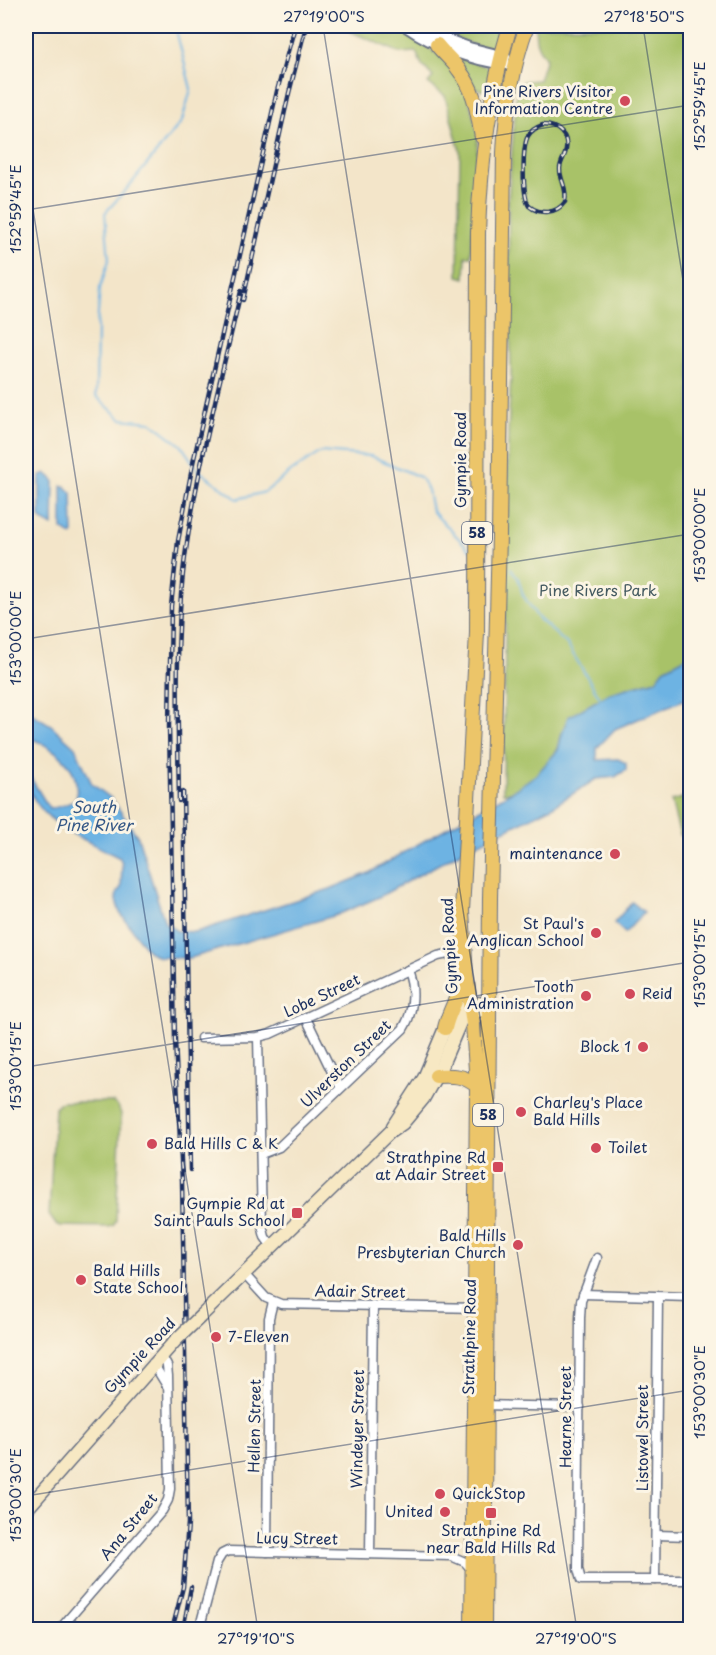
<svg xmlns="http://www.w3.org/2000/svg" width="716" height="1655" font-family="'Playpen Sans',sans-serif">
<rect width="100%" height="100%" fill="#fcf5e5"/>
<filter id="ink" filterUnits="userSpaceOnUse"><feTurbulence type="fractalNoise" baseFrequency=".0167" numOctaves="2"/><feDisplacementMap in="SourceGraphic" scale="12" xChannelSelector="R" yChannelSelector="G"/><feConvolveMatrix kernelMatrix="1 2 1 2 8 2 1 2 1" color-interpolation-filters="sRGB"/></filter>
<filter id="wash" filterUnits="userSpaceOnUse"><feTurbulence type="fractalNoise" baseFrequency=".008" numOctaves="4" result="noise"/><feDisplacementMap in="SourceGraphic" scale="24" xChannelSelector="R" yChannelSelector="G"/><feGaussianBlur stdDeviation="1.35" result="paint"/><feColorMatrix in="noise" values="0 0 0 0 0 0 0 0 0 0 0 0 0 0 0 0 0 1.4 0 .05"/><feComposite in="paint" operator="in"/></filter>
<g filter="url(#wash)">
<rect width="100%" height="100%" fill="#f3e5c9"/>
<!-- green -->
<g fill="#a8c268" stroke="#627863" stroke-width="1.5">
<path d="M338,26H399L444,59L466,88L478,134L471,256H466L465,278L458,276L460,151L445,96L428,83L433,77L422,65L416,52L400,53Z"/>
<path d="M425,26H497L499,41L496,42L488,48H481Z"/>
<path d="M536,26H690V655L664,669L656,680L627,688L562,733C560,739 560,747 556,752C546,769 523,792 503,793L508,433L511,376L508,201L517,89L524,81L539,80L546,58C537,48 534,39 536,26Z"/>
<path d="M455,56L491,68L487,92L475,88Z"/>
<path d="M690,796V834L680,836L671,801Z"/>
<path d="M64,1102H112L118,1106L121,1114L116,1220L114,1225L109,1227L57,1226L49,1215L55,1108L59,1103Z"/>
</g>
<!-- water -->
<g fill="#6db3e3" stroke="#4471a0" stroke-width="1.5">
<path d="M46,473L54,480L53,526L42,520L40,517V476Z"/>
<path d="M62,486H65L72,493L73,533L71,535L62,529Z"/>
<path d="M690,655V697L615,729L597,748V760L618,759L626,763V770L615,777L596,779L550,808L457,854L377,898L337,915L190,958L159,957L148,951L120,913L116,900L117,892L121,888L122,865L120,858L59,827C56,822 54,820 49,817C35,804 26,789 26,770L49,808C58,808 71,804 77,797C76,791 77,784 75,778C70,758 44,742 26,737V710L51,725L75,747L92,784L112,799L138,837L165,923L177,931L196,932L330,889L369,873L434,835L511,792L537,774L558,750L562,733L568,717L610,693L656,680L664,669Z"/>
<path d="M632,902L644,912L625,933L614,923Z"/>
</g>
<g fill="none" stroke-linecap="round" stroke-linejoin="round">
<!-- stream -->
<g stroke="#6db3e3" stroke-width="2">
<path d="M175,26L191,89L182,121L131,184L105,213L109,260L100,288L97,326L96,396L121,419L151,422L181,445L198,470L237,499L265,492L292,471L321,452L371,456L420,477L428,490L432,511L470,550"/>
<path d="M511,568L518,578L523,595L538,618L567,644L600,698"/>
</g>
</g>
</g>
<g filter="url(#ink)">
<g fill="none" stroke-linecap="round" stroke-linejoin="round">
<!-- minor casing -->
<g stroke="#676f83" stroke-width="11">
<g id="minor">
<path d="M306,1018L335,1078L341,1087"/>
<path d="M258,1037L262,1225L265,1237L272,1247"/>
<path d="M201,1038L258,1037L270,1034L438,956L448,954"/>
<path d="M261,1154L279,1147L403,1029C414,1012 415,988 408,970"/>
<path d="M597,1258L581,1301L580,1318L578,1569L581,1580H690"/>
<path d="M244,1274L266,1298L281,1304L478,1308"/>
<path d="M583,1294L690,1297"/>
<path d="M153,1363L167,1386"/>
<path d="M482,1405L580,1407"/>
<path d="M656,1535L690,1536"/>
<path d="M267,1552L269,1318L273,1302"/>
<path d="M370,1554L373,1305"/>
<path d="M655,1580L658,1297"/>
<path d="M59,1630L162,1511L168,1500L170,1489L168,1376L167,1366L161,1355"/>
<path d="M199,1630L217,1562L222,1554L228,1551L451,1556L465,1562L472,1570"/>
</g>
</g>
<!-- tertiary casing -->
<g stroke="#676f83" stroke-width="14">
<g id="tertiary">
<path d="M406,26C437,47 469,59 506,64"/>
<path d="M423,31L469,48L505,57"/>
</g>
</g>
<!-- secondary casing -->
<g stroke="#676f83" stroke-width="15">
<g id="secondary">
<path d="M393,1126L424,1078L445,1028L460,1009L479,1003"/>
<path d="M201,1316L390,1132L403,1123L423,1099L441,1067L462,1018L471,1012L489,1009"/>
<path d="M26,1510L175,1341"/>
</g>
</g>
<!-- trunk casing -->
<g stroke="#676f83" stroke-width="16">
<g id="trunk">
<path d="M437,45C444,54 453,61 459,70C476,92 477,112 482,137"/>
<path d="M445,1028C449,1010 459,996 464,979"/>
<path d="M436,1076C452,1075 464,1075 477,1086"/>
<path d="M472,1630L477,1086L473,1024L466,974L462,911L477,633L478,233C480,164 490,92 510,26"/>
<path d="M484,1630L490,898L499,535L504,153C506,110 512,66 527,26"/>
</g>
</g>
<!-- minor -->
<use href="#minor" stroke="#fff" stroke-width="8"/>
<!-- tertiary -->
<use href="#tertiary" stroke="#fff" stroke-width="10"/>
<!-- secondary -->
<use href="#secondary" stroke="#f7e8c3" stroke-width="12"/>
<!-- trunk -->
<use href="#trunk" stroke="#ecc569" stroke-width="14"/>
<!-- rail casing -->
<g stroke="#1b2f5e" stroke-width="4.5">
<g id="rail">
<path d="M543,125C557,125 569,135 566,150C565,157 560,162 560,169C560,181 568,188 565,202C556,214 540,215 529,206C522,195 522,147 528,136C531,130 537,127 543,125Z"/>
<path d="M243,300L289,93L306,26"/>
<path d="M183,792L190,1170"/>
<path d="M179,801C178,725 175,649 183,573C194,478 220,384 241,291"/>
<path d="M172,1630L183,1587L188,1523L182,1181L175,1040L169,726L171,606L178,541L193,463L277,91L295,26"/>
<path d="M183,1630L191,1587"/>
</g>
</g>
<!-- rail -->
<use href="#rail" stroke="#fcf5e5" stroke-width="2" stroke-dasharray="7" stroke-linecap="butt"/>
<!-- secondary-bridge casing -->
<g stroke="#676f83" stroke-width="15" stroke-linecap="butt">
<path id="secondary-bridge" d="M175,1341L201,1316"/>
</g>
<!-- secondary-bridge -->
<use href="#secondary-bridge" stroke="#f7e8c3" stroke-width="12"/>
</g>
</g>
<!-- ticks -->
<path fill="none" stroke="#1b2f5e" stroke-width="1.5" stroke-opacity="0.45" d="M323,26L577,1630M643,26L690,325M26,165L258,1630M26,210L690,105M26,639L690,534M26,1067L690,962M26,1496L690,1390"/>
<!-- markers -->
<g fill="#d1495b" stroke="#fcf5e5" stroke-width="2">
<circle cx="625" cy="101" r="6"/>
<circle cx="615" cy="854" r="6"/>
<circle cx="596" cy="933" r="6"/>
<circle cx="630" cy="994" r="6"/>
<circle cx="586" cy="996" r="6"/>
<circle cx="643" cy="1047" r="6"/>
<circle cx="521" cy="1112" r="6"/>
<circle cx="152" cy="1144" r="6"/>
<circle cx="596" cy="1148" r="6"/>
<rect x="492" y="1161" width="12" height="12" rx="3"/>
<rect x="291" y="1207" width="12" height="12" rx="3"/>
<circle cx="518" cy="1245" r="6"/>
<circle cx="81" cy="1280" r="6"/>
<circle cx="216" cy="1337" r="6"/>
<circle cx="440" cy="1494" r="6"/>
<circle cx="445" cy="1512" r="6"/>
<rect x="485" y="1507" width="12" height="12" rx="3"/>
</g>
<g text-anchor="middle" stroke-width="6" stroke-linejoin="round" paint-order="stroke">
<!-- shield labels -->
<g fill="#fcf5e5" stroke="#5e6a86" stroke-width="1.5">
<rect x="462" y="522" width="30" height="22" rx="4.5"/>
<rect x="473" y="1104" width="30" height="22" rx="4.5"/>
</g>
<g font-size="14" font-weight="bold" fill="#1b2f5e">
<text x="477" y="538">58</text>
<text x="488" y="1120">58</text>
</g>
<!-- poi labels -->
<g font-size="15" fill="#1b2f5e" stroke="#fcf5e5" text-anchor="end">
<text x="613" y="97">Pine Rivers Visitor<tspan x="613" dy="17">Information Centre</tspan></text>
<text x="603" y="859">maintenance</text>
<text x="584" y="929">St Paul's<tspan x="584" dy="17">Anglican School</tspan></text>
<text x="574" y="992">Tooth<tspan x="574" dy="17">Administration</tspan></text>
<text x="642" y="999" text-anchor="start">Reid</text>
<text x="631" y="1052">Block 1</text>
<text x="533" y="1108" text-anchor="start">Charley's Place<tspan x="533" dy="17">Bald Hills</tspan></text>
<text x="164" y="1149" text-anchor="start">Bald Hills C &amp; K</text>
<text x="608" y="1153" text-anchor="start">Toilet</text>
<text x="486" y="1163">Strathpine Rd<tspan x="486" dy="17">at Adair Street</tspan></text>
<text x="285" y="1209">Gympie Rd at<tspan x="285" dy="17">Saint Pauls School</tspan></text>
<text x="506" y="1241">Bald Hills<tspan x="506" dy="17">Presbyterian Church</tspan></text>
<text x="93" y="1276" text-anchor="start">Bald Hills<tspan x="93" dy="17">State School</tspan></text>
<text x="228" y="1342" text-anchor="start">7-Eleven</text>
<text x="452" y="1499" text-anchor="start">QuickStop</text>
<text x="433" y="1517">United</text>
<text x="491" y="1536" text-anchor="middle">Strathpine Rd<tspan x="491" dy="17">near Bald Hills Rd</tspan></text>
</g>
<!-- street labels -->
<g font-size="15" fill="#1b2f5e" stroke="#fcf5e5">
<text transform="translate(461 460) rotate(-90)" y="5">Gympie Road</text>
<text transform="translate(450 946) rotate(-93)" y="5">Gympie Road</text>
<text transform="translate(322 996) rotate(-25)" y="5">Lobe Street</text>
<text transform="translate(346 1064) rotate(-44)" y="5">Ulverston Street</text>
<text transform="translate(360 1292) rotate(1)" y="5">Adair Street</text>
<text transform="translate(470 1337) rotate(-89)" y="5">Strathpine Road</text>
<text transform="translate(140 1356) rotate(-47)" y="5">Gympie Road</text>
<text transform="translate(566 1417) rotate(-90)" y="5">Hearne Street</text>
<text transform="translate(255 1426) rotate(-89)" y="5">Hellen Street</text>
<text transform="translate(358 1429) rotate(-89)" y="5">Windeyer Street</text>
<text transform="translate(643 1438) rotate(-90)" y="5">Listowel Street</text>
<text transform="translate(129 1527) rotate(-51)" y="5">Ana Street</text>
<text transform="translate(297 1539) rotate(1)" y="5">Lucy Street</text>
</g>
<!-- park labels -->
<g font-size="15" fill="#455b61" stroke="#fcf5e5">
<text x="598" y="596">Pine Rivers Park</text>
</g>
<!-- water labels -->
<g font-size="16" font-style="italic" fill="#345786" stroke="#fcf5e5">
<text x="94" y="813">South<tspan x="94" dy="18">Pine River</tspan></text>
</g>
</g>
<!-- margin -->
<rect width="716" height="1655" fill="none" stroke="#fcf5e5" stroke-width="66"/>
<rect x="33" y="33" width="650" height="1589" fill="none" stroke="#1b2f5e" stroke-width="2"/>
<g font-size="15" text-anchor="middle" fill="#1b2f5e">
<text x="324" y="22">27°19'00"S</text>
<text x="644" y="22">27°18'50"S</text>
<text transform="translate(700 106) rotate(-90)" y="5">152°59'45"E</text>
<text transform="translate(16 209) rotate(-90)" y="5">152°59'45"E</text>
<text transform="translate(700 535) rotate(-90)" y="5">153°00'00"E</text>
<text transform="translate(16 638) rotate(-90)" y="5">153°00'00"E</text>
<text transform="translate(700 963) rotate(-90)" y="5">153°00'15"E</text>
<text transform="translate(16 1066) rotate(-90)" y="5">153°00'15"E</text>
<text transform="translate(700 1392) rotate(-90)" y="5">153°00'30"E</text>
<text transform="translate(16 1495) rotate(-90)" y="5">153°00'30"E</text>
<text x="256" y="1644">27°19'10"S</text>
<text x="576" y="1644">27°19'00"S</text>
</g>
</svg>
